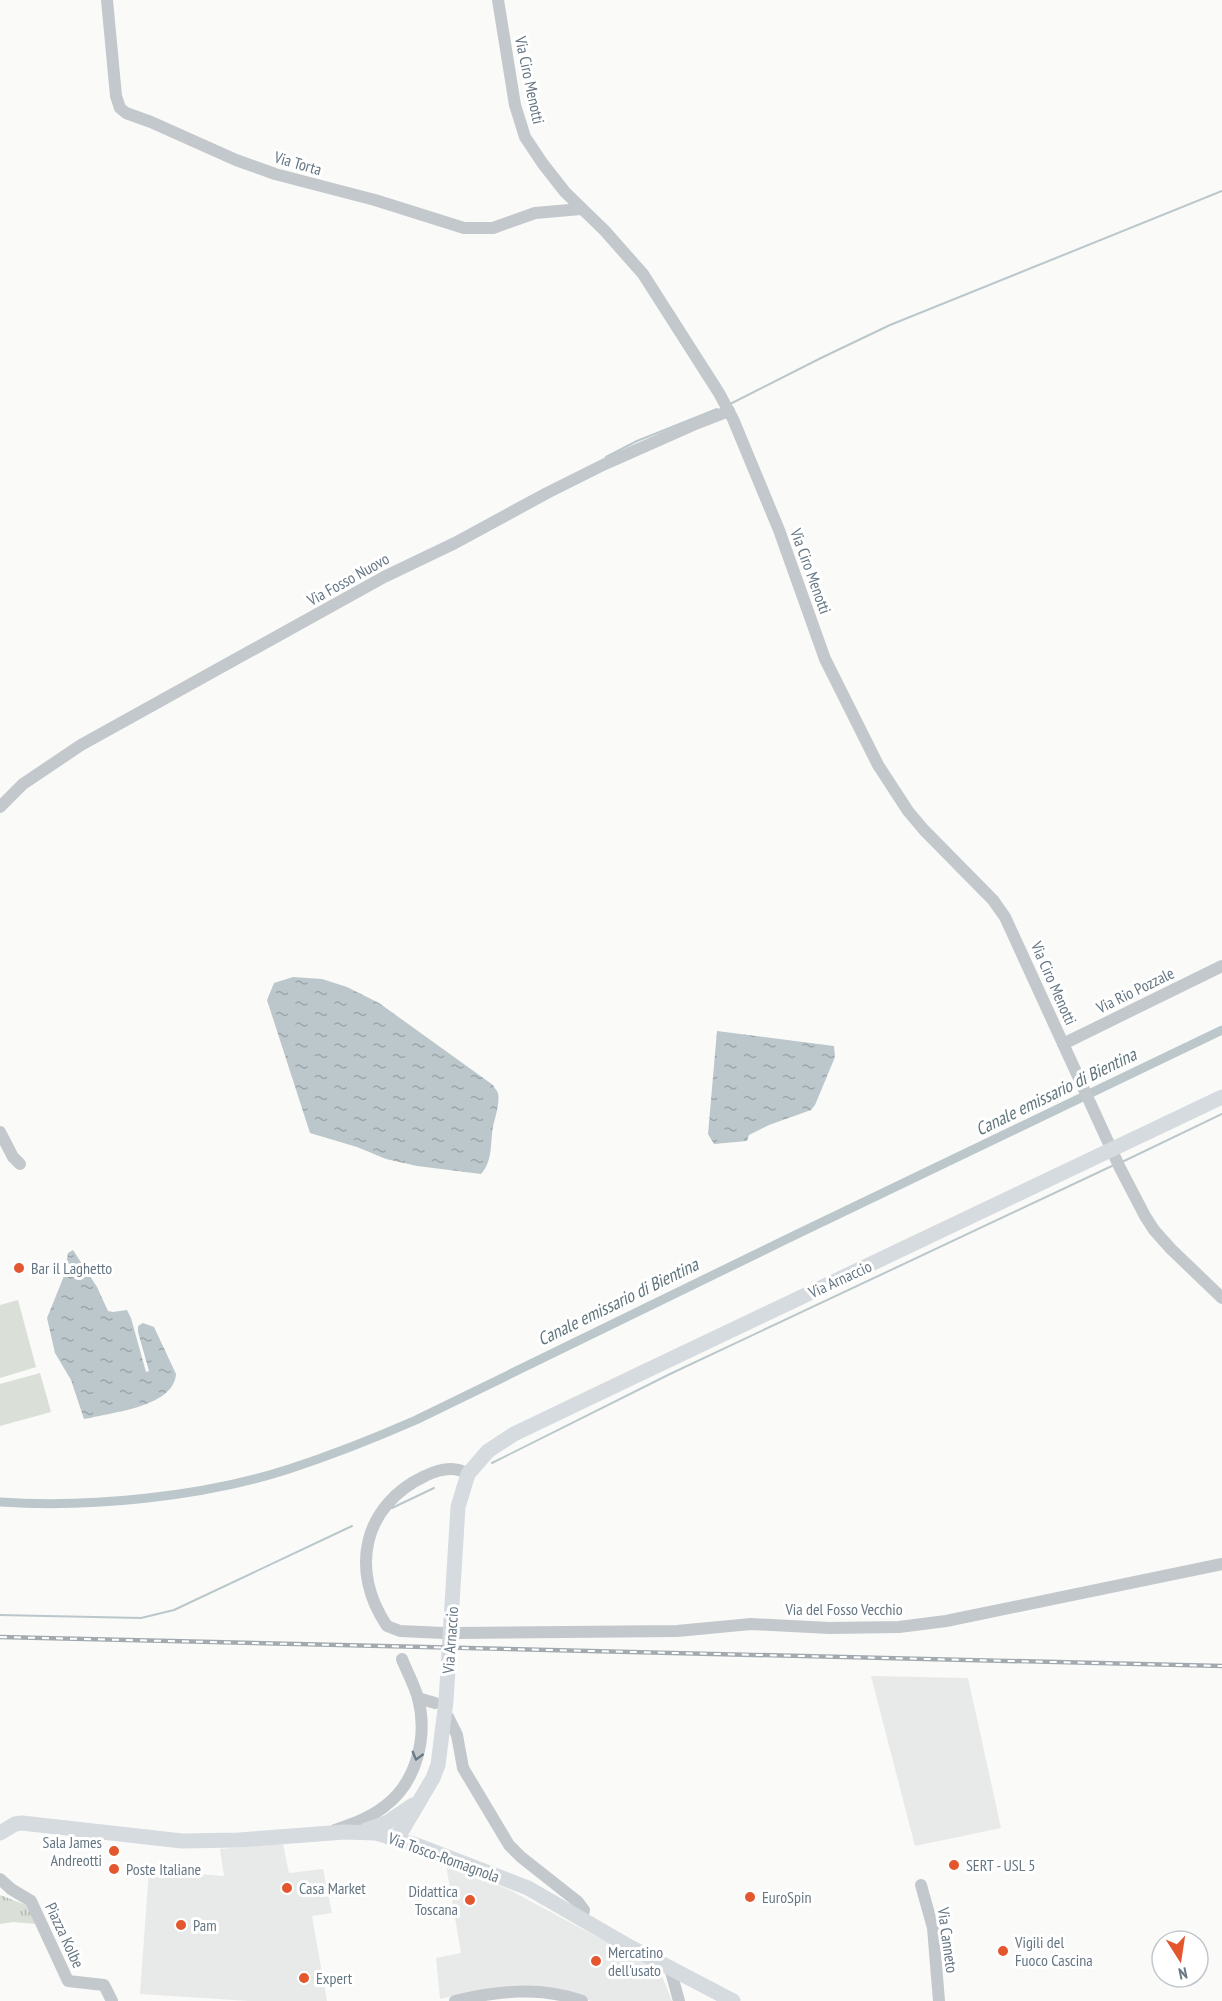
<svg xmlns="http://www.w3.org/2000/svg" width="1222" height="2001" font-family="'PT Sans Narrow',sans-serif">
<defs>
<pattern id="grass-tufts" width="24" height="20" patternUnits="userSpaceOnUse" patternTransform="scale(1.5)"><rect width="24" height="20" fill="#dadfd7"/><path d="M3 7l-1-3M5 7V3M7 7l1-3M15 17l-1-3M17 17v-4M19 17l1-3" fill="none" stroke="#b4b9b4"/></pattern>
<pattern id="water-ripples" width="26" height="14" patternUnits="userSpaceOnUse" patternTransform="scale(1.5)"><rect width="26" height="14" fill="#bbc7cb"/><path d="M2 4q2-2 4 0t4 0M15 11q2-2 4 0t4 0" fill="none" stroke="#9ca6aa"/></pattern>
</defs>
<rect width="100%" height="100%" fill="#fafaf8"/>
<!-- built -->
<g fill="#e8e9e9">
<path d="M871,1676L968,1678L1001,1828L915,1846Z"/>
<path d="M283,1844L289,1873L323,1869L332,1913L312,1916L327,2001H248L140,1994L149,1870L224,1876L220,1849Z"/>
<path d="M446,1865L510,1890L660,1971L672,2001H591L575,1995L462,1994L440,1999L436,1958L461,1953Z"/>
</g>
<!-- grass -->
<path fill="url(#grass-tufts)" d="M0,1895L26,1905L38,1924L13,1922L0,1924Z"/>
<!-- pitch -->
<g fill="#dadfd7">
<path d="M18,1300L36,1367L0,1378V1305Z"/>
<path d="M40,1373L51,1412L0,1426V1384Z"/>
</g>
<!-- water -->
<g fill="url(#water-ripples)">
<path d="M293,977L322,979L347,987L379,1003L493,1085C494,1088 497,1090 498,1093C500,1104 495,1117 493,1127C490,1143 493,1161 481,1174L417,1166L386,1159L357,1147L310,1133L267,1000L274,983Z"/>
<path d="M717,1031L834,1046L835,1057L815,1105L811,1110L769,1125L749,1135L747,1141L714,1144L708,1134Z"/>
<path d="M73,1250L97,1287L108,1311L113,1312L127,1310L131,1318L146,1372L149,1371L138,1332V1326L143,1323L154,1327L176,1374C174,1406 115,1412 90,1418L84,1419L71,1380L55,1353L47,1318L64,1276L68,1253Z"/>
</g>
<g fill="none" stroke-linecap="round" stroke-linejoin="round">
<!-- stream -->
<g stroke="#bbc7cb" stroke-width="2">
<path d="M730,404L821,358L890,325L1222,191"/>
<path d="M606,457L637,441L717,409"/>
<path d="M1122,1162L1222,1114"/>
<path d="M492,1463L670,1374L1114,1165"/>
<path d="M392,1508L434,1488"/>
<path d="M0,1615L141,1618L174,1610L352,1526"/>
</g>
<!-- canal -->
<path stroke="#bbc7cb" stroke-width="9" d="M0,1502C89,1508 203,1497 289,1469C332,1455 375,1438 416,1420L789,1238L1222,1030"/>
<!-- minor -->
<g stroke="#c3c8cc" stroke-width="12">
<path d="M107,0L116,96L120,108L126,113L151,122L236,160L275,174L375,200L464,228H493L535,213L581,209"/>
<path d="M498,0L515,105L525,137L543,164L565,192L605,231L643,274L719,393L733,419L779,530L825,659L878,765L908,811L924,830L993,900L1005,917L1120,1168L1145,1216L1154,1230L1171,1249L1222,1298"/>
<path d="M0,807L23,784L81,745L384,577L455,543L547,493L605,464L693,425L729,411"/>
<path d="M1063,1044L1222,966"/>
<path d="M0,1132L13,1157L20,1164"/>
<path d="M444,1633L400,1631L387,1626C349,1570 363,1505 425,1476C439,1469 454,1465 468,1474"/>
<path d="M459,1633L677,1631L751,1624L829,1628L899,1627L946,1621L1222,1564"/>
<path d="M418,1698L435,1703"/>
<path d="M448,1717L457,1735L463,1768L509,1845L521,1857L578,1902L584,1910L582,1919"/>
<path d="M335,1830C352,1824 370,1818 385,1806C417,1782 428,1736 418,1698C414,1684 407,1672 402,1659"/>
<path d="M0,1879L11,1889L31,1901L68,1981L104,1985L112,2001"/>
<path d="M921,1885L933,1928L939,2001"/>
<path d="M670,1968L679,2001"/>
<path d="M455,2001C497,1991 540,1986 582,2001"/>
</g>
<!-- major -->
<g stroke="#d6dbdf" stroke-width="15">
<path d="M366,1830L388,1822L413,1805"/>
<path d="M0,1833L15,1824L22,1823L182,1841L239,1840L344,1832L376,1833L419,1846L528,1888L630,1947L733,2001"/>
<path d="M390,1837L396,1836L403,1829L433,1778L438,1765L446,1701L458,1507L468,1474L488,1451L514,1434L629,1379L1222,1097"/>
</g>
<!-- rail casing -->
<g stroke="#a2aab0" stroke-width="4.5">
<path id="rail" d="M0,1637L1222,1666"/>
</g>
<!-- rail -->
<use href="#rail" stroke="#fff" stroke-width="2" stroke-dasharray="7" stroke-linecap="butt"/>
</g>
<!-- one-way arrows -->
<defs><path id="oneway-chevron" d="M-2-3.5L2.5 0L-2 3.5" fill="none" stroke-width="1.6" stroke-linecap="round" stroke-linejoin="round" transform="scale(1.5)"/></defs>
<use stroke="#6a7a87" href="#oneway-chevron" transform="translate(417 1756) rotate(105)"/>
<!-- markers -->
<g fill="#e4572e" stroke="#fff" stroke-width="2">
<circle cx="19" cy="1268" r="6"/>
<circle cx="114" cy="1851" r="6"/>
<circle cx="954" cy="1865" r="6"/>
<circle cx="114" cy="1869" r="6"/>
<circle cx="287" cy="1888" r="6"/>
<circle cx="750" cy="1897" r="6"/>
<circle cx="470" cy="1900" r="6"/>
<circle cx="181" cy="1925" r="6"/>
<circle cx="1003" cy="1951" r="6"/>
<circle cx="596" cy="1961" r="6"/>
<circle cx="304" cy="1978" r="6"/>
</g>
<g text-anchor="middle" stroke-width="6" stroke-linejoin="round" paint-order="stroke">
<!-- street labels -->
<g font-size="16" fill="#657683" stroke="#fff">
<text transform="translate(530 80) rotate(78)" y="6">Via Ciro Menotti</text>
<text transform="translate(298 163) rotate(16)" y="6">Via Torta</text>
<text transform="translate(811 571) rotate(70)" y="6">Via Ciro Menotti</text>
<text transform="translate(348 579) rotate(-29)" y="6">Via Fosso Nuovo</text>
<text transform="translate(1054 983) rotate(66)" y="6">Via Ciro Menotti</text>
<text transform="translate(1135 990) rotate(-26)" y="6">Via Rio Pozzale</text>
<text transform="translate(840 1279) rotate(-25)" y="6">Via Arnaccio</text>
<text x="844" y="1615">Via del Fosso Vecchio</text>
<text transform="translate(450 1640) rotate(-86)" y="6">Via Arnaccio</text>
<text transform="translate(444 1857) rotate(20)" y="6">Via Tosco-Romagnola</text>
<text transform="translate(65 1935) rotate(65)" y="6">Piazza Kolbe</text>
<text transform="translate(948 1940) rotate(82)" y="6">Via Canneto</text>
</g>
<!-- poi labels -->
<g font-size="16" fill="#657683" stroke="#fff" text-anchor="start">
<text x="31" y="1274">Bar il Laghetto</text>
<text x="102" y="1848" text-anchor="end">Sala James<tspan x="102" dy="18">Andreotti</tspan></text>
<text x="966" y="1871">SERT - USL 5</text>
<text x="126" y="1875">Poste Italiane</text>
<text x="299" y="1894">Casa Market</text>
<text x="458" y="1897" text-anchor="end">Didattica<tspan x="458" dy="18">Toscana</tspan></text>
<text x="762" y="1903">EuroSpin</text>
<text x="193" y="1931">Pam</text>
<text x="1015" y="1948">Vigili del<tspan x="1015" dy="18">Fuoco Cascina</tspan></text>
<text x="608" y="1958">Mercatino<tspan x="608" dy="18">dell'usato</tspan></text>
<text x="316" y="1984">Expert</text>
</g>
<!-- water labels -->
<g font-size="18" font-style="italic" fill="#60757c" stroke="#fff">
<text transform="translate(1056 1092) rotate(-26)" y="6">Canale emissario di Bientina</text>
<text transform="translate(618 1302) rotate(-26)" y="6">Canale emissario di Bientina</text>
</g>
</g>
<!-- north arrow -->
<g transform="translate(1180 1959) rotate(168)"><circle r="28" fill="#ffffff" stroke="#c1c8cd" stroke-width="1.5"/>
<path d="M0-4.5L10 22L0 15L-10 22Z" fill="#e4572e"/>
<text y="-9" font-size="16" font-weight="bold" text-anchor="middle" fill="#657683">N</text>
</g>
</svg>
